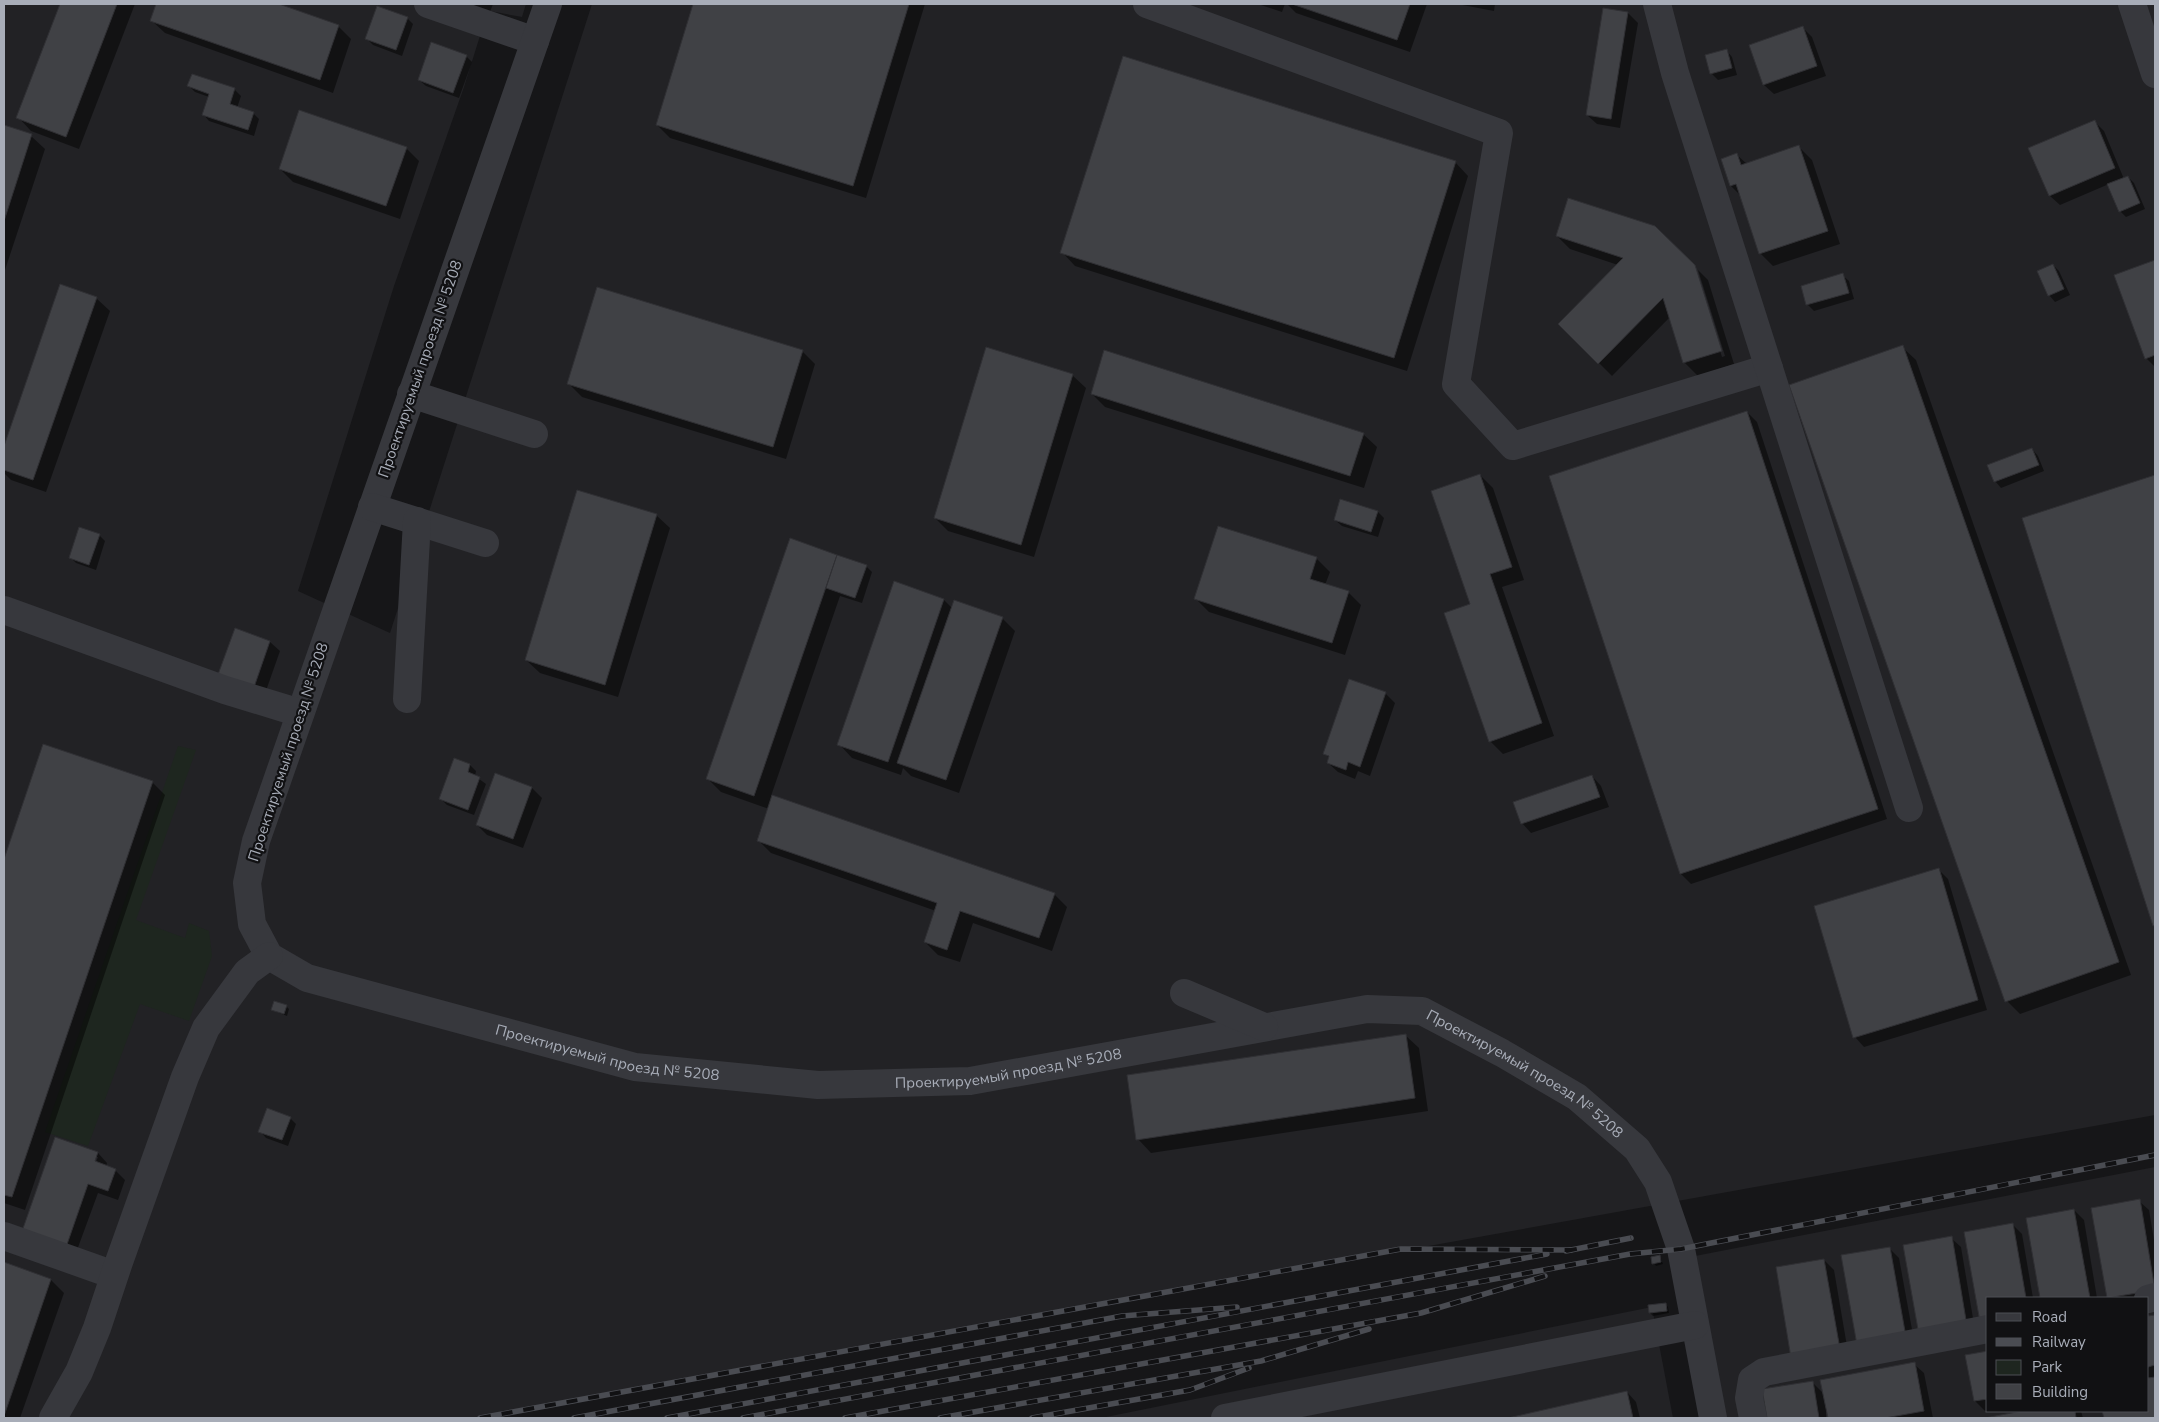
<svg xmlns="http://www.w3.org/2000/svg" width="2159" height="1422" font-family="'Nunito Sans',sans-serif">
<rect width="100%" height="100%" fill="#161618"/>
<!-- built -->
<g fill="#222225" fill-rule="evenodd">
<path d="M4,4H526L522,17L490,11L484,23L464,87L394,286L298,591L390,633L592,4H2155V1115L474,1418H4Z"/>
<path d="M2155,1167V1418H1723L1690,1257ZM1988,1298H2148V1411H1988Z"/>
<path d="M1652,1307L1673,1418H1101Z"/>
</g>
<!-- green -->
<path fill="#1e261f" d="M178,746L196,750L136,920L185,938L189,923L209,931L212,956L189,1021L140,1004L88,1146L45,1132Z"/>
<!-- shadow -->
<g fill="#0007" fill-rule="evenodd">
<path d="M62,4H135L79,149L31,131L18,117Z"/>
<path d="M157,4H276L338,26L351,39L333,93L165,33L151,20Z"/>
<path d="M450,4H493L488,17Z"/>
<path d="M694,4H925L866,198L670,138L657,125Z"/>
<path d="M1258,4H1285L1282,12Z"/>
<path d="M1287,4H1427L1410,52L1296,13Z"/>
<path d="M1457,4H1495L1494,11Z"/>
<path d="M1604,9L1628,13L1638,23L1620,128L1597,124L1587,115Z"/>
<path d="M407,18L413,24L402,56L373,45L367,39Z"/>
<path d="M1802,27L1812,37L1826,76L1774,94L1764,85Z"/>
<path d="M1726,50L1732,57L1737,75L1718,80L1711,73Z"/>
<path d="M466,56L472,62L459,98L426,86L419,80Z"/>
<path d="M192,75L235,90L241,96L237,108L253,113L259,119L254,136L209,121L203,114L209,97L195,92L189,86Z"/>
<path d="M2094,121L2104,131L2124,179L2128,177L2134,183L2145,209L2126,217L2120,211L2109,184L2060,205L2050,196Z"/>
<path d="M4,126L31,136L45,149L4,273Z"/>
<path d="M1799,147L1812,160L1840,244L1773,266L1760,253L1740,195L1731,186L1737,155L1747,164Z"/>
<path d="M406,148L419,161L400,219L293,182L280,169Z"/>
<path d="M1455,162L1468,176L1407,371L1075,266L1062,252Z"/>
<path d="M1557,236L1694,266L1722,357L1725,356L1698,270L1708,280L1734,364L1698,376L1684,362L1670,317L1612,376L1560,324L1618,265L1570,249Z"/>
<path d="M2155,261V367L2146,358L2115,276Z"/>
<path d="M2053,265L2059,271L2070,295L2055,302L2049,295Z"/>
<path d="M1842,275L1849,281L1854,299L1814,311L1808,305L1802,287Z"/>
<path d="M61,285L96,298L110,311L46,492L11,480L4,473V450Z"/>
<path d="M1902,347L1916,360L2131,975L2020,1014L2007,1001Z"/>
<path d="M802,351L815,364L786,459L582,397L569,384Z"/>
<path d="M1072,375L1086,388L1034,557L948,531L935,518Z"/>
<path d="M1092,394L1363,434L1377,447L1364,488L1105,407Z"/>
<path d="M1747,412L1757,422L1887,819L1691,884L1681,874L1551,477Z"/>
<path d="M2032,449L2038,456L2044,471L2001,488L1995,481Z"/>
<path d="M1480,475L1493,488L1524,580L1502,587L1554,736L1503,754L1490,741L1472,605Z"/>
<path d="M2155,476V927L2024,518Z"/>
<path d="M1378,512L1384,518L1378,537L1342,526L1335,520Z"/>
<path d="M656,515L670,528L618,697L540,673L526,660Z"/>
<path d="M1218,527L1317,559L1330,572L1325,585L1348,592L1361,605L1345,655L1209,612L1196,599Z"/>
<path d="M99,535L105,541L96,570L76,563L70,557Z"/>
<path d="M791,540L866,566L872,572L862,603L840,596L771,796L1054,894L1067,907L1052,951L973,923L960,962L938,955L925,942L936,911L771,853L758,840L769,809L721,792L708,779Z"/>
<path d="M944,600L952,608L1002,618L1015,631L959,793L911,776L903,768L901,775L852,758L839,744Z"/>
<path d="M270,642L280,651L262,702L228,689Z"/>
<path d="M1385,693L1395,703L1370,776L1358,771L1355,779L1338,772L1328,763L1330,758L1325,754Z"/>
<path d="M44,745L152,782L165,795L25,1210L4,1203V863Z"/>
<path d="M470,765L476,771L475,776L486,784L474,815L447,805L440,798Z"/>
<path d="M496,775L532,788L542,798L523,848L487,835L477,825Z"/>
<path d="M1592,776L1601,786L1609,807L1531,833L1522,823Z"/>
<path d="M1938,869L1948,879L1987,1010L1864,1047L1855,1037Z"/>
<path d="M286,1006L289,1009L287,1016L272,1010Z"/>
<path d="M1405,1035L1419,1048L1428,1111L1151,1153L1138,1139Z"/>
<path d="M290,1118L296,1124L288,1146L266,1138L260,1131Z"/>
<path d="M98,1153L107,1163L106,1166L115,1170L125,1180L118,1200L98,1193L73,1261L31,1246ZM95,1157H98L94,1167Z"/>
<path d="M2139,1201L2149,1210L2155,1246V1301L2148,1298H2109Z"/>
<path d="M2074,1210L2084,1220L2097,1298H2041L2027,1219Z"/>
<path d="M2012,1224L2022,1234L2033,1298H1988L1966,1233Z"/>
<path d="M1951,1238L1961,1247L1976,1336L1930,1344Z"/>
<path d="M1889,1248L1899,1258L1915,1346L1868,1355Z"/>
<path d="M1660,1256L1663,1264L1656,1266L1654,1263Z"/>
<path d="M1824,1260L1834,1270L1849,1358L1802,1367Z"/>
<path d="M4,1263L51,1280L64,1293L20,1418H4Z"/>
<path d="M1665,1304L1668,1307L1669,1313L1653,1316L1650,1313Z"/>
<path d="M2155,1316V1418H2105L2104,1411H2148V1318Z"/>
<path d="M1988,1352V1410L1985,1411L1975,1401Z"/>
<path d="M1914,1364L1924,1373L1933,1418H1829L1828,1412L1826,1413V1418H1768L1764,1390L1813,1383L1824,1394Z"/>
<path d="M1627,1392L1636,1402L1640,1418H1513Z"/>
<path d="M2028,1411H2081L2083,1418H1992Z"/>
</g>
<!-- building -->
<g fill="#404145" stroke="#303034">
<path d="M60,4H117L66,137L16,118Z"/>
<path d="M156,4H279L339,25L320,80L150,21Z"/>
<path d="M693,4H909L853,186L656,125Z"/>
<path d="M1292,4H1410L1397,40Z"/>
<path d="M377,6L408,17L396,50L365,39Z"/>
<path d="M1603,8L1628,12L1611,119L1586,115Z"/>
<path d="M1803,26L1817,66L1763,85L1749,45Z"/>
<path d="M431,42L467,55L453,93L418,80Z"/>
<path d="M1727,49L1732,68L1710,74L1705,55Z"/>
<path d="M1123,56L1456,161L1394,358L1060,253Z"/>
<path d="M192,74L235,88L230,104L254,112L248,130L202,115L209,94L187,86Z"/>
<path d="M299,110L407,147L386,206L279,169Z"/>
<path d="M2095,120L2115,168L2049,196L2028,148Z"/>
<path d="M4,125L32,134L4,221Z"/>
<path d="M1799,145L1828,231L1759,254L1736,184L1730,186L1721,159L1737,153L1741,165Z"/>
<path d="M2128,176L2140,203L2119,212L2107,184Z"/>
<path d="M1568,198L1655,226L1695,265L1722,351L1683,363L1663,298L1598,364L1558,324L1623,258L1556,236Z"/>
<path d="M2155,260V355L2145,359L2114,275Z"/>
<path d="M2053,264L2064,289L2048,296L2037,271Z"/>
<path d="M1843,273L1849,293L1806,305L1801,286Z"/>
<path d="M60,284L97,297L33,480L4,470V446Z"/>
<path d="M597,287L803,350L773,447L567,384Z"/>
<path d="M1903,345L2119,962L2005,1002L1789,385Z"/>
<path d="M986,347L1073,374L1021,545L934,518Z"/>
<path d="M1104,350L1364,433L1350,476L1091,394Z"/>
<path d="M1747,411L1878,809L1680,874L1549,476Z"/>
<path d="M2032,448L2039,465L1994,482L1987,465Z"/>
<path d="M1480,474L1512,567L1490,574L1542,723L1489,742L1444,613L1470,604L1431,491Z"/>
<path d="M2155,475V925L2153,926L2022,518Z"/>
<path d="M577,490L657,514L605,685L525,660Z"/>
<path d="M1340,499L1378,511L1371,532L1334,520Z"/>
<path d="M1218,526L1317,557L1310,579L1349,591L1332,643L1194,599Z"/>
<path d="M79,527L100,534L89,565L69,558Z"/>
<path d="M790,538L837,555L754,796L706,779Z"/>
<path d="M837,555L867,565L855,598L826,588Z"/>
<path d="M894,581L944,599L888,762L837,745Z"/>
<path d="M954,600L1003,617L946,780L897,763Z"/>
<path d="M235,628L270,641L252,693L216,680Z"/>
<path d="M1349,679L1386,692L1360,767L1348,762L1346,770L1327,763L1329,756L1323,754Z"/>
<path d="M43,744L153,781L12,1197L4,1195V859Z"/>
<path d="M454,758L470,764L468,772L480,777L468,810L439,799Z"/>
<path d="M495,773L532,787L513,839L476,825Z"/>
<path d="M1592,775L1600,797L1521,824L1513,802Z"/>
<path d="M772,795L1055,893L1039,938L960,911L947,950L924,942L937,903L757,841Z"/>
<path d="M1939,868L1978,1000L1853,1038L1814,906Z"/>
<path d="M274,1001L287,1005L284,1014L271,1010Z"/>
<path d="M1406,1034L1415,1098L1136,1140L1127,1075Z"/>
<path d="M267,1108L291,1117L282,1140L258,1132Z"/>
<path d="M55,1137L98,1152L95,1161L116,1169L108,1191L88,1184L64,1253L20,1237Z"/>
<path d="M2140,1199L2155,1290L2107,1298L2091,1208Z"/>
<path d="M2074,1209L2090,1298H2040L2026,1218Z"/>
<path d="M2013,1223L2026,1298H1988V1320L1980,1322L1964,1232Z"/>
<path d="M1952,1236L1967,1326L1919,1335L1903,1245Z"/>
<path d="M1890,1247L1906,1337L1857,1345L1841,1255Z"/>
<path d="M1660,1255L1661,1262L1652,1264L1651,1257Z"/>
<path d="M1824,1259L1840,1349L1791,1358L1776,1267Z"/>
<path d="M4,1262L51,1279L4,1416Z"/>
<path d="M1666,1303L1667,1311L1649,1313L1648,1305Z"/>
<path d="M2155,1315V1365L2148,1367V1316Z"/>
<path d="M1988,1351V1399L1974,1401L1965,1355Z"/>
<path d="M1915,1362L1924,1411L1885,1418H1828L1820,1380Z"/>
<path d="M2155,1377V1418H2104L2102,1411H2148V1378Z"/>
<path d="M1813,1381L1819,1418H1767L1762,1389Z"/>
<path d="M1627,1391L1633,1418H1508Z"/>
<path d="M2022,1411H2075L2076,1418H1985Z"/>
</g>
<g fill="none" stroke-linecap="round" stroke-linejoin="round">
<!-- minor -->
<g stroke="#37383d" stroke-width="28">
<path d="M428,4L535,41"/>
<path id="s1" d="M548,4L256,841L247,883L252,924L269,956L307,978L635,1067L818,1085L970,1081L1367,1009L1422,1011L1502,1053L1577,1097L1637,1149L1658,1182L1681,1249L1713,1418"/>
<path d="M1147,4L1499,133L1456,384L1513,446L1769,368"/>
<path d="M1657,4L1675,73L1909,808"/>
<path d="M2132,4L2155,74"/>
<path d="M411,394L534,434"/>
<path d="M372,507L485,543"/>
<path d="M4,610L225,690L300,713"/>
<path d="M407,699L417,521"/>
<path d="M1184,993L1264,1027"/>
<path d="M4,1236L114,1275"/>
<path d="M2148,1299L2155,1297"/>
<path d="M53,1418L79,1372L97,1328L119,1262L185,1077L206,1028L247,972L269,956"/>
<path d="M1225,1418L1695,1325"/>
<path d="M1753,1418L1749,1398L1752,1380L1764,1372L1988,1329"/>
</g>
<!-- rail casing -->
<g stroke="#4a4c52" stroke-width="5.5">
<g id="rail">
<path d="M1566,1251L1631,1238"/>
<path d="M480,1418L1401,1249L1571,1250"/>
<path d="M574,1418L1122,1316L1237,1307"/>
<path d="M667,1418L1547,1254"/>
<path d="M743,1418L1630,1254L1681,1249L2155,1155"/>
<path d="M845,1418L1421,1313L1545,1276"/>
<path d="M940,1418L1261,1361L1369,1329"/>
<path d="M1032,1418L1190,1390L1249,1368"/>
</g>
</g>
<!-- rail -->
<use href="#rail" stroke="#111113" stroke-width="4" stroke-dasharray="11" stroke-linecap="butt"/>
</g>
<g text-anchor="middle" stroke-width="4.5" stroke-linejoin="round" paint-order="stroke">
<!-- street labels -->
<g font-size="15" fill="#a8adb8" stroke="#111113">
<text transform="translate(420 369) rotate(-71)" y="5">Проектируемый проезд № 5208</text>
<text transform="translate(288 752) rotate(-72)" y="5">Проектируемый проезд № 5208</text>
<text dy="5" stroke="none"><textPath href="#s1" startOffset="1361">Проектируемый проезд № 5208</textPath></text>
<text dy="5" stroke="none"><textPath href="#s1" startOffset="1766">Проектируемый проезд № 5208</textPath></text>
<text dy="5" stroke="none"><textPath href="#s1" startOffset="2306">Проектируемый проезд № 5208</textPath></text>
</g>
</g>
<!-- border -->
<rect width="2159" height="1422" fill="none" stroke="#a8adb8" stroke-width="10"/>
<!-- legend -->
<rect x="1986" y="1297" width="162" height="115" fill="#111113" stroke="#4d4f55"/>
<rect x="1996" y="1313" width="25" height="8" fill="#37383d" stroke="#4d4f55"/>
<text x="2032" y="1322" font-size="15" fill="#a8adb8">Road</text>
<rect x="1996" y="1338" width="25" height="8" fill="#4a4c52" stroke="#4d4f55"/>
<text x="2032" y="1347" font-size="15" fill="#a8adb8">Railway</text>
<rect x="1996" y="1360" width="25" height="15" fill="#1e261f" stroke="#4d4f55"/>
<text x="2032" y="1372" font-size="15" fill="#a8adb8">Park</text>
<rect x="1996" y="1384" width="25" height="15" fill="#404145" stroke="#4d4f55"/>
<text x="2032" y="1397" font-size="15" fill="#a8adb8">Building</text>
</svg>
